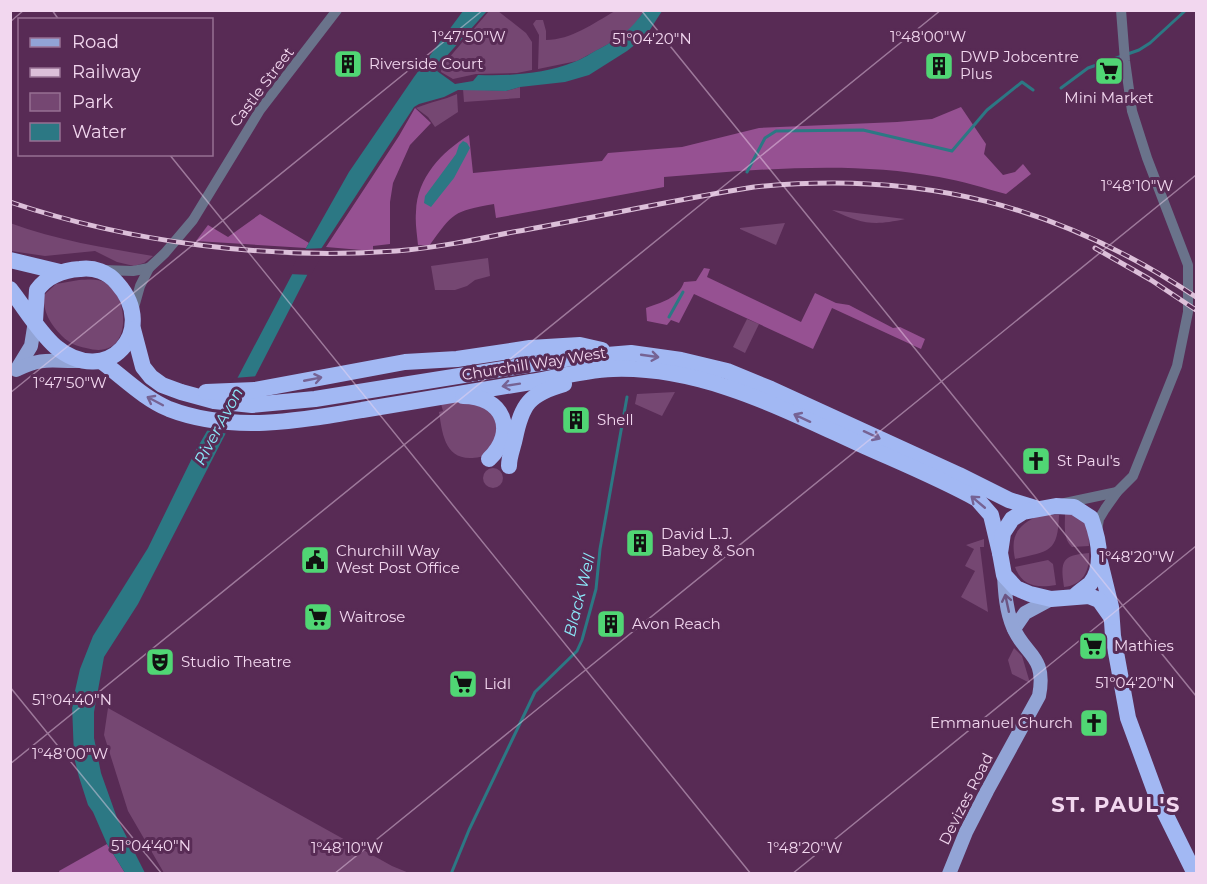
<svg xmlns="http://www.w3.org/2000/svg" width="1207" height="884" font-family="Montserrat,sans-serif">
<rect width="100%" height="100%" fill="#582b55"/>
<!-- green -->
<g fill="#754772">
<path d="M489,11H498L526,33L532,42V70L517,73L476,74L453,79L441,72L442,66Z"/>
<path d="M615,11H644L634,26L614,41L577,61L538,69L539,35L533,24L536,20H543L546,31V40C571,40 594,23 615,11Z"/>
<path d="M520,87V98L464,102L463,89L506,91Z"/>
<path d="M457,94L458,112L435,127L428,117L416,108C430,102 444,100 457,94Z"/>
<path d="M832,210L905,219C873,226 862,224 832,210Z"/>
<path d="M10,223C56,240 105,248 153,256L144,263L134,266L117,262L95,251L45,256L11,251Z"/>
<path d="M785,223L776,245L740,229V228Z"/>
<path d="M488,258L490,276L475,280L467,286L455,290H435L431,266Z"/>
<path d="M79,280C87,280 98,278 106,283C129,295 135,362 86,348C76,346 69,343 62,336C51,325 42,311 44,295L56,284Z"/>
<path d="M747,319L759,324L745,353L733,347Z"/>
<path d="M675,392L662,416L635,404L637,394Z"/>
<path d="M461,401L490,409L499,426C496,433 494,447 488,453C484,457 476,458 470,458C444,458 442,431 439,412L443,411L441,404Z"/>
<circle cx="493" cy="478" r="10"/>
<path d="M1074,513C1089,523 1089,530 1089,546L1072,547C1063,539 1065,526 1065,514Z"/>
<path d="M1040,515H1059C1058,553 1049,551 1015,559C1010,534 1018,525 1040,515Z"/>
<path d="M984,539V547H980L988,612L961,597L975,571L965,566L974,549L966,545Z"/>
<path d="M1089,553C1090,570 1083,585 1064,587C1060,561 1062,555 1089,553Z"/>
<path d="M1048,560L1053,564L1056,585C1038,588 1022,587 1015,567Z"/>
<path d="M1014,648L1022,656L1030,683L1012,674L1008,660Z"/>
<path d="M108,708L392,866L409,873H164L128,811L104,735Z"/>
</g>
<!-- forest -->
<g fill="#965192">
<path d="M961,107L986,144L984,154L1003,175L1015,172L1023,164L1031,174L1006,194C984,188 962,181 939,177C848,160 755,170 664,177V187L496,218L494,204C453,211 453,213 429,246L418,245C417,234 415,223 416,212C417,177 442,152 469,135L473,173L602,161L608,153L682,147L759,128L897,122L932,119Z"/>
<path d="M415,108L431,123L410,145L393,183L390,202V244L373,246V251L326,247L399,136Z"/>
<path d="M260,214L309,243L306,248L196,241L208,225L228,237Z"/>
<path d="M704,268L710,269L707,277L801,322L815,293L836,303L849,305L893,328L900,327L925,339L921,349L832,308L813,349L694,294L679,323L671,320L667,325L647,321L646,308C660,303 679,298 684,282L696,281Z"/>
<path d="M107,844L125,873L60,874L59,871Z"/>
</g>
<!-- water -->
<g fill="#2c7884">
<path d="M463,11H487L444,59L437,71L455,84L473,81L478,75C511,76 543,74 574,62C583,59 591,53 599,49C620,38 631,30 644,11H662L646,36L627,51L589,75L565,82L520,87L506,91L458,90L444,97L419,104L414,107L319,252L138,604L104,657L94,712V738L101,773L117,818L145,873H125L107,844L93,812L88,805L79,777L74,757L72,704L80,669L93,636L148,548L196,450L238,377L306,248L349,172L414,77Z"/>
<path d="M463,141L467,143L470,148L454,178L431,207L424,203L425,196L456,154L459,145Z"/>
</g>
<!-- pier -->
<g fill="#582b55">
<path d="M326,248L311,275L289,274L302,249Z"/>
<path d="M259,376L229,434L204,430L234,378Z"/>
</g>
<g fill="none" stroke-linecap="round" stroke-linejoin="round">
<!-- stream -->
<g stroke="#2c7884" stroke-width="3">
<path d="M1061,88L1088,68L1139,50L1150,43L1186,10"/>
<path d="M747,172L765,138L776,131L863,130L952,151L987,110L1022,82L1033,90"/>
<path d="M669,317L683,292"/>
<path d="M451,874L469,830L535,692L577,651L582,640L596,589L600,549L627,397"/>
</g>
<!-- minor -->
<g stroke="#6a738b" stroke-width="10">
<path d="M102,270L133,271L149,268"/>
<path d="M133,311L140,286L149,268L165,253L193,220L260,110L337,10"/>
<path d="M1065,503L1117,492"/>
<path d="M1097,530L1099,519L1105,509L1117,492L1133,476L1177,366L1188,312V265L1147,158L1132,111L1125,61L1121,10"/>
</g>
<!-- major -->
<g stroke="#92a4d6" stroke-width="14">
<path d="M17,369L31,346L35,321"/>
<path d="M16,370C45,356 51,362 81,361"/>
<path d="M1014,629L1025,613L1051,599"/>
<path d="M949,874L966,832L987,791L1039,696C1047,655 1025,656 1013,627C1006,610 1005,593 1004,575"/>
</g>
<!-- highway -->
<g stroke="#a2b8f3" stroke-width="16">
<path d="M10,260L60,272"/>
<path d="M10,289C25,308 38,331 56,347C107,389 160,331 117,283C108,272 94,267 80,269C63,270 48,275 37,290L35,321"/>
<path d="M133,329L143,367L151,377L162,385L181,392L214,401L252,405L315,399L571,358L631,353L681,360L727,371L771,389L959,475L1009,500L1035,508"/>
<path d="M101,361C123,377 143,398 169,409C231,433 299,421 362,410C418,401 474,391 531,382C558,377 586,370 613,369C703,366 785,410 864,446C902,463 941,479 977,499L991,515L1000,553"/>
<path d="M206,392L255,390L405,362L457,359L530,348L580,345L602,350"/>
<path d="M463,396C503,396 518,431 489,459"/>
<path d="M509,466C509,456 513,448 515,438C522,404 529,394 564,384"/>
<path d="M1100,562L1111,607L1113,636L1128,718L1157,797L1195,874"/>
<path d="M1075,596C1079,592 1085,588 1090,584C1105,566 1098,537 1091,518L1074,507L1056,506L1023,512L1012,519L1003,533L1000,553L1004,575L1016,588L1030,594L1051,599L1089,596L1099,600L1111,617"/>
</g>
<!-- rail casing -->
<g stroke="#dcbfd9" stroke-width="5">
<g id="rail">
<path d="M10,202C131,243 269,260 396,251C435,248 474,240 513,232C593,218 673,200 754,187C920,170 1058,205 1196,297"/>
<path d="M1095,248L1151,280L1196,310"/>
</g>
</g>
<!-- rail -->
<use href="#rail" stroke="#582b55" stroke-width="3" stroke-dasharray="9" stroke-linecap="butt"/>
</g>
<!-- one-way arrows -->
<defs><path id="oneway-shaft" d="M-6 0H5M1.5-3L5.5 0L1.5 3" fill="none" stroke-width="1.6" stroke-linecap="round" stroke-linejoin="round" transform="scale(1.5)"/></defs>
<g stroke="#766394">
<use href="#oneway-shaft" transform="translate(650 356) rotate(8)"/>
<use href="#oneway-shaft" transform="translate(313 379) rotate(-11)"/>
<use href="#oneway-shaft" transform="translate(511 385) rotate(171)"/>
<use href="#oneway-shaft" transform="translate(155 401) rotate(-152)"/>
<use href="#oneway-shaft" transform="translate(802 418) rotate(-155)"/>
<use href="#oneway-shaft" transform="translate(872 435) rotate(25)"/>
<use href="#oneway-shaft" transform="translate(978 502) rotate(-140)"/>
</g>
<use stroke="#6c5582" href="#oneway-shaft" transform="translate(1007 603) rotate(-102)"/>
<!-- ticks -->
<path fill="none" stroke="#f2d7ef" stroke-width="1.5" stroke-opacity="0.45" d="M52,10L59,20M641,10L1196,696M10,22L24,10M169,154L751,874M10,393L483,10M10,687L162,874M10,764L941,10M334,874L1196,175M792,874L1196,546"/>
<!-- icons -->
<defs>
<g id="building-square" transform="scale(1.5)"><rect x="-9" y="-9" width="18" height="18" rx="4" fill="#50d674" stroke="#582b55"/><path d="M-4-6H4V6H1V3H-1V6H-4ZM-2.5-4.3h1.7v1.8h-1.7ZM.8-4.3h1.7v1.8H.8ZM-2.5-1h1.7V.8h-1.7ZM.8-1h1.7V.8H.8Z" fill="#111"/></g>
<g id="supermarket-square" transform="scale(1.5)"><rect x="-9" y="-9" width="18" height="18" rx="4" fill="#50d674" stroke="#582b55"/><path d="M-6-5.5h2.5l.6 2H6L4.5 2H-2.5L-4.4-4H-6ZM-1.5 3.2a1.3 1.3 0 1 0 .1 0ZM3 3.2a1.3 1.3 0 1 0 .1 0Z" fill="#111"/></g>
<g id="church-square" transform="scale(1.5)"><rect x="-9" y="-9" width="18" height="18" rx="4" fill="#50d674" stroke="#582b55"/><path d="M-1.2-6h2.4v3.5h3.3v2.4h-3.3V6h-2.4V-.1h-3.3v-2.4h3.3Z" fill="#111"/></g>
<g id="civic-square" transform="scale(1.5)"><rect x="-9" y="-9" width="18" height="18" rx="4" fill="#50d674" stroke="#582b55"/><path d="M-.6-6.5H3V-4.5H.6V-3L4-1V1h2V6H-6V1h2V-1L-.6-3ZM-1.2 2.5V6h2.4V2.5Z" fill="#111"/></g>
<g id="theatre-square" transform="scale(1.5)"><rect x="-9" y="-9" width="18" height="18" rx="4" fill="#50d674" stroke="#582b55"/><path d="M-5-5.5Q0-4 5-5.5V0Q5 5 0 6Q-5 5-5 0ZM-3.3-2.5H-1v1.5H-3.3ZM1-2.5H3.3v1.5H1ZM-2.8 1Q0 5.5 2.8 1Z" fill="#111"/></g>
</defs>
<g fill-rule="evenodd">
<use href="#building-square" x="348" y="64"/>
<use href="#building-square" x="939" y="66"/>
<use href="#supermarket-square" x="1109" y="71"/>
<use href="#building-square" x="576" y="420"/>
<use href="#church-square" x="1036" y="461"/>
<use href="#building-square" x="640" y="543"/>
<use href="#civic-square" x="315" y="560"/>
<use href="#supermarket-square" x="318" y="617"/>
<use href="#building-square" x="611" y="624"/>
<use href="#supermarket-square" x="1093" y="646"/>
<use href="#theatre-square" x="160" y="662"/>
<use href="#supermarket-square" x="463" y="684"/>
<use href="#church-square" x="1094" y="723"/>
</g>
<g text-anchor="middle" stroke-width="6" stroke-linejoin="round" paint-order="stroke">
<!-- poi labels -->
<g font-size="15" fill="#f2d7ef" stroke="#582b55" text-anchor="start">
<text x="960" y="62">DWP Jobcentre<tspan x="960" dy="17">Plus</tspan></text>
<text x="369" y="69">Riverside Court</text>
<text x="1109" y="103" text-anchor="middle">Mini Market</text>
<text x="597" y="425">Shell</text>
<text x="1057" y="466">St Paul's</text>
<text x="661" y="539">David L.J.<tspan x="661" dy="17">Babey &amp; Son</tspan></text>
<text x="336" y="556">Churchill Way<tspan x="336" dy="17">West Post Office</tspan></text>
<text x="339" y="622">Waitrose</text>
<text x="632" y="629">Avon Reach</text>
<text x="1114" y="651">Mathies</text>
<text x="181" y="667">Studio Theatre</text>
<text x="484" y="689">Lidl</text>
<text x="1073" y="728" text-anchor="end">Emmanuel Church</text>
</g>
<!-- street labels -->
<g font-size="15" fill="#f2d7ef" stroke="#582b55">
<text transform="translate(262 87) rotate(-53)" y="5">Castle Street</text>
<text transform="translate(534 364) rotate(-9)" y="5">Churchill Way West</text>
<text transform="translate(966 799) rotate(-63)" y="5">Devizes Road</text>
</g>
<!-- water labels -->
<g font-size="16" font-style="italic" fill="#8cecfc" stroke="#582b55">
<text transform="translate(218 426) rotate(-62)" y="6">River Avon</text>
<text transform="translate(579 595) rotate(-76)" y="6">Black Well</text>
</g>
<!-- district labels -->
<g font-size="21" font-weight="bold" letter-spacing="1.5" fill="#f2d7ef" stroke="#582b55">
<text x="1116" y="812">ST. PAUL'S</text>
</g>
</g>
<g font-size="15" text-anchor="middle" fill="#f2d7ef" stroke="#582b55" stroke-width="6" stroke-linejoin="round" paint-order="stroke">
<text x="469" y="42">1°47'50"W</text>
<text x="928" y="42">1°48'00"W</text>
<text x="652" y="44">51°04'20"N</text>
<text x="1137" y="191">1°48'10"W</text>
<text x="70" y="388">1°47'50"W</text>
<text x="1137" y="562">1°48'20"W</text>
<text x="1135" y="688">51°04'20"N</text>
<text x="72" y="705">51°04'40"N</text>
<text x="70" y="759">1°48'00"W</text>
<text x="151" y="851">51°04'40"N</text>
<text x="347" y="853">1°48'10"W</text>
<text x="805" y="853">1°48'20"W</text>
</g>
<!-- border -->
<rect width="1207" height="884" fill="none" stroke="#f2d7ef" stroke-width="24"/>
<!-- legend -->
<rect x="18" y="18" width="195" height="138" fill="#582b55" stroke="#967093" stroke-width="1.5"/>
<rect x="30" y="38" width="30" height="9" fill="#92a4d6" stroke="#967093" stroke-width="1.5"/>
<text x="72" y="48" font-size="18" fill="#f2d7ef">Road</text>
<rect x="30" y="68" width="30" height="9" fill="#dcbfd9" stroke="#967093" stroke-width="1.5"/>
<text x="72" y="78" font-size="18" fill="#f2d7ef">Railway</text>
<rect x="30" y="93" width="30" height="18" fill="#754772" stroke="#967093" stroke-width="1.5"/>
<text x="72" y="108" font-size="18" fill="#f2d7ef">Park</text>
<rect x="30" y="123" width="30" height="18" fill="#2c7884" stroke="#967093" stroke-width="1.5"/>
<text x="72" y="138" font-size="18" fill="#f2d7ef">Water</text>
</svg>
